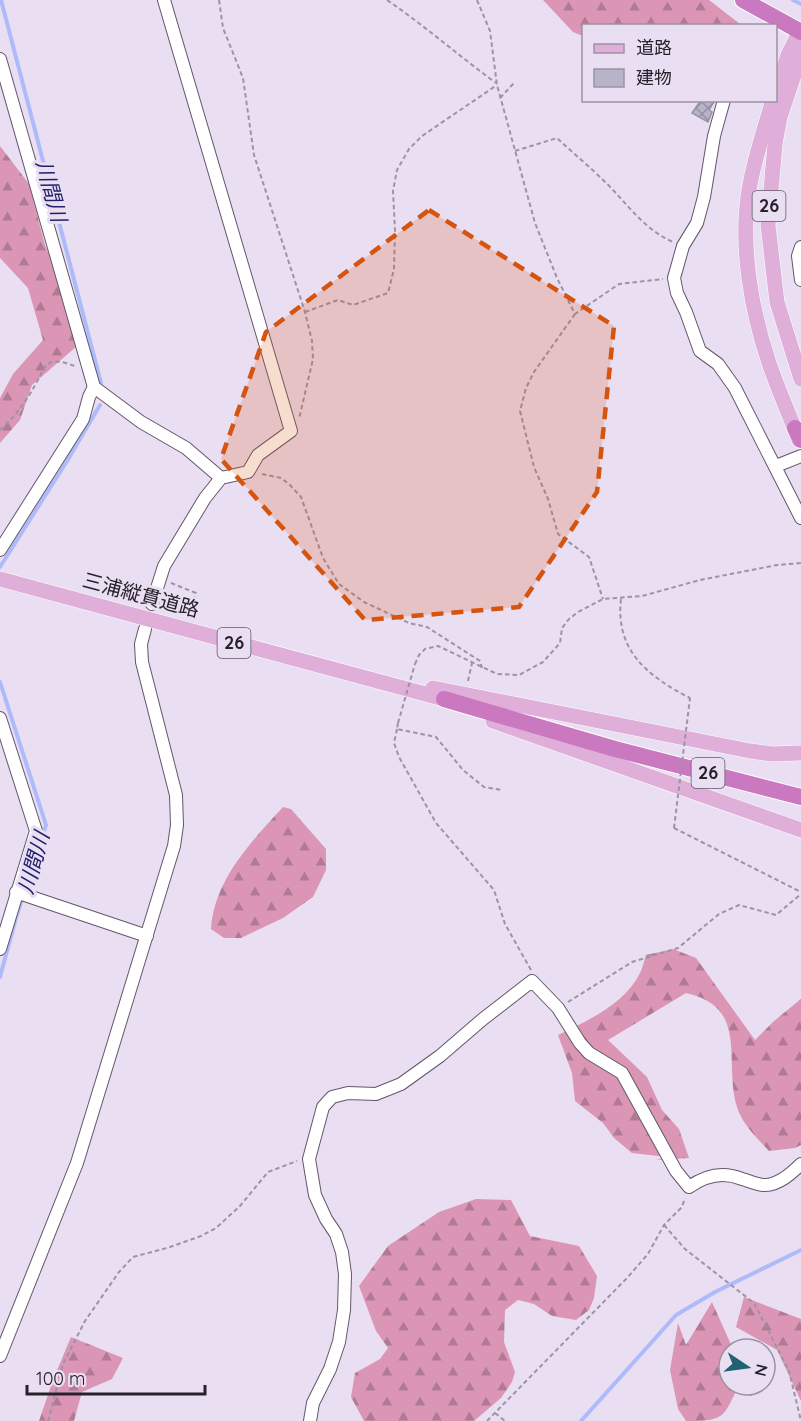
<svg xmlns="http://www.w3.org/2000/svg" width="801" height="1421" font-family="Quicksand,'Noto Sans JP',sans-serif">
<defs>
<pattern id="forest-firs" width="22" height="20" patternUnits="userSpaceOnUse" patternTransform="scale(1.5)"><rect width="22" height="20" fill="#db96b6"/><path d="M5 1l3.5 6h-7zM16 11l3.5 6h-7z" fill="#b17a94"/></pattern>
<pattern id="building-cross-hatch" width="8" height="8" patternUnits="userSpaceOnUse" patternTransform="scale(1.5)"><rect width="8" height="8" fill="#b7b3c8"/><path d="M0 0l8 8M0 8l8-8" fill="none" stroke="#9591a2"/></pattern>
</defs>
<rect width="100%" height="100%" fill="#eadef2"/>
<!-- forest -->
<g fill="url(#forest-firs)">
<path d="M543,0H709L740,24V26H584L583,36L573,32Z"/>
<path d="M0,146L29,184L45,245L71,307L77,346L32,385L20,420L0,443V398L13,374L43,340L28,288L0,258Z"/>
<path d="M283,807L291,809L326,849V870L313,897L283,918L241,938H224L211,929C214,880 252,841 283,807Z"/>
<path d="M673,949L696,958L755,1040L774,1021L801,999V1145L795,1148L769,1151C757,1138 742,1124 737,1107C723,1061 750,1007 686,993L608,1040L647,1077L662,1110L679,1129L689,1158L656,1160L667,1157L632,1153L614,1138L603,1123L575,1101L572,1073L558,1035C587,1021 625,1004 640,973C643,967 644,961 646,955Z"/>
<path d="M476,1199L511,1200L530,1236L579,1246L597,1276L594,1298L589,1310L576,1320L552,1316L534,1304L518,1300L505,1310L504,1342L515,1372L512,1382L501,1398L474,1421H364L351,1397L355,1373L380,1359L388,1348L376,1331L359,1286L388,1246L439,1212Z"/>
<path d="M744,1297L801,1319V1401L777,1350L736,1327Z"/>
<path d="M712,1302L733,1349H729V1385H739C723,1418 725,1421 686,1421L678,1409L670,1370L678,1323L686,1345Z"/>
<path d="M71,1337L123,1358L112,1379L82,1392L74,1421H39L53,1380Z"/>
</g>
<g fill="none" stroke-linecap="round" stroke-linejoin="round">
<!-- stream -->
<g stroke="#aebbfa" stroke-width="4">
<path d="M1,0L101,383"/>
<path d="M793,0L801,4"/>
<path d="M0,567L67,461L100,405"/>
<path d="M0,682L46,825L16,918L0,977"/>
<path d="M581,1421L676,1315L715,1292L801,1250"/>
</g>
</g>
<!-- building -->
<path fill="url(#building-cross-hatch)" stroke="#9693a7" stroke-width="1.5" d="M701,100H715L709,110L712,112L708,122L692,113Z"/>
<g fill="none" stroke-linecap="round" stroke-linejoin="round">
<!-- minor casing -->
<g stroke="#625869" stroke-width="14">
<g id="minor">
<path d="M0,59L94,387L141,422L186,448L221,478"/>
<path d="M724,100L714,136L704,197L697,223L683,246L674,278L677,293L686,312L700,351L718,364L735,388L801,518"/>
<path d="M801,247L798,256L801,280"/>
<path d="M776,466L801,456"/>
<path d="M0,550L83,419L89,397L94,387"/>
<path d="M152,604L164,566L205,498L221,478L248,472L258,455L291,431L164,0"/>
<path d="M0,718L36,831L0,949"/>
<path d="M16,892L147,936"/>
<path d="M0,1356L77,1163L174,846L177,825L176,795L142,662L141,644L145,629"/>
<path d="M310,1421L313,1403L330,1369L339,1342L344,1310L345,1274L342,1252L336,1234L326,1219L315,1195L309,1159L323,1107L332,1097L348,1093L376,1094L401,1084L440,1056L483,1019L532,981L558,1008L580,1043L589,1053L622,1073L676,1171L689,1187C706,1175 723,1171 742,1179C750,1181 757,1185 765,1185C779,1185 792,1173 801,1164"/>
</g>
</g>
<!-- major casing -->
<g stroke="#fff" stroke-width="16">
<g id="major">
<path d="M800,32L799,60L780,117L775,144L768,225L777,302L801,379"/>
<path d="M776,93L788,55L797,37"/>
<path d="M773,100C764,130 754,159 749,190C740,246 751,309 769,363C778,389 789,414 799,440"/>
<path d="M0,579L444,699"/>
<path d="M433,688L750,751L772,754L801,753"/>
<path d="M493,721L801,830"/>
</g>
</g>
<!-- highway casing -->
<g stroke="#fff" stroke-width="18">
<g id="highway">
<path d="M743,0L801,32"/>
<path d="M795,428L801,440"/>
<path d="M444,699L615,749L801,797"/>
</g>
</g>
<!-- path -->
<g stroke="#9d94a3" stroke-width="2" stroke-dasharray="4.5 3" stroke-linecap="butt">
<path d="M219,0L223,28L243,78L254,155L305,312L312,341L313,359L299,419"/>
<path d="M387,0C425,26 459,56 496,83"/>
<path d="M477,0L490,31L497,85L535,223L557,278L575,314L619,284L663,279"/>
<path d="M500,98L514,83"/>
<path d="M515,151L557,138C575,155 595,171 613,190C632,210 646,230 673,242"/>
<path d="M305,312L338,300L353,305L388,293L394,269L395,230L393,191L397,170L409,149L422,136L497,85"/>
<path d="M575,314L534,372L526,388L520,411L534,467L548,499L558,534L589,557L603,599"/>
<path d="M0,430C18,414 29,397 40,376C43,370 45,364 52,362C59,360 68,364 75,366"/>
<path d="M262,474L281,478L289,484L301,497L323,558L339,584L364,602L409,623L427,627L480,661L482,668"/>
<path d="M171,583L196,593L190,616"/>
<path d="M621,599C615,650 647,676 690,698"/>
<path d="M415,664L419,655L425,649L438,646L497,674L519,675L543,662L560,643L562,628L569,619L578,612L603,599L642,596L700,580L777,565L801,563"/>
<path d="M468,681L472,663"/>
<path d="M398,723L397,729L436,737L463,770L484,787L502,790"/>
<path d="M397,729L394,743L399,757L436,823L494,890L505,924L531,970"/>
<path d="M674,828L801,892"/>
<path d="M568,1002L632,962L678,948L719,914L739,905L776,915L801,894"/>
<path d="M664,1225L685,1249L754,1303L789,1371L801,1421"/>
<path d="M495,1413L505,1421"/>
<path d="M48,1421L63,1364L85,1321L119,1272L133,1257L167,1248L201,1236L216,1228L240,1206L268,1172L297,1161"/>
<path d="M487,1421L627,1278L648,1254L664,1225L682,1207L685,1198"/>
</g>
<!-- minor -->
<use href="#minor" stroke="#fff" stroke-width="12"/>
<!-- major -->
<use href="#major" stroke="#dfaed9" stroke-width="15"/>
<!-- highway -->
<use href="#highway" stroke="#ca78c0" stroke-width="16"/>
<!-- path-bridge -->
<g stroke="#9d94a3" stroke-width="2" stroke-dasharray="4.5 3" stroke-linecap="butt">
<path d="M398,723L415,664"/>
<path d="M674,828L690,698"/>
</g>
</g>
<!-- marked area -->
<path fill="#d5540f" fill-opacity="0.2" stroke="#d5540f" stroke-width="4.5" stroke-dasharray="12 8" stroke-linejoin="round" d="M429,210L614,326L597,492L519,607L365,620L221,459L266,332Z"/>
<g text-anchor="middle" stroke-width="6" stroke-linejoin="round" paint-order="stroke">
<!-- shield labels -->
<g fill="#eadef2" stroke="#615a65" stroke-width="1.5">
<rect x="752.5" y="191" width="33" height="30" rx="4.5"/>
<rect x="217.5" y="628" width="33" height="30" rx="4.5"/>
<rect x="691.5" y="758" width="33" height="30" rx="4.5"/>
</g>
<g font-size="18" font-weight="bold" fill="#262229">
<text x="769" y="212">26</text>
<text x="234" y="649">26</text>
<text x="708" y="779">26</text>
</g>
<!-- street labels -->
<g font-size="20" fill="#262229" stroke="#eadef2">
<text transform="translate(141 595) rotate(15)" y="7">三浦縦貫道路</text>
</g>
<!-- water labels -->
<g font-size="21" font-style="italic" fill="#202269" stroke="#eadef2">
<text transform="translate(51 191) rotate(75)" y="7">川間川</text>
<text transform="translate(34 863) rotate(-74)" y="7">川間川</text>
</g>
</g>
<!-- legend -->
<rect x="582" y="24" width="195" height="78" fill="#eadef2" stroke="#9c93a2" stroke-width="1.5"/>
<rect x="594" y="44" width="30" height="9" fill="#dfaed9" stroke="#9c93a2" stroke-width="1.5"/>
<text x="636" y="54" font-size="18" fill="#262229">道路</text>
<rect x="594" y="69" width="30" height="18" fill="#b7b3c8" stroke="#9c93a2" stroke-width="1.5"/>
<text x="636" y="84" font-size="18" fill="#262229">建物</text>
<!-- north arrow -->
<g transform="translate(747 1367) rotate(103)"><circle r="28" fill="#eadef2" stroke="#9c93a2" stroke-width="1.5"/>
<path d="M0-4.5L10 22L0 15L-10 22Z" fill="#1e6274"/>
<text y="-9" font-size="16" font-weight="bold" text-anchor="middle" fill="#262229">N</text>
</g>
<!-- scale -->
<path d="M27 1385v9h178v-9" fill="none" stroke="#262229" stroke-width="3"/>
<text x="36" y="1385" font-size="18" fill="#262229" stroke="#eadef2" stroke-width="4.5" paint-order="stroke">100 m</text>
</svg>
